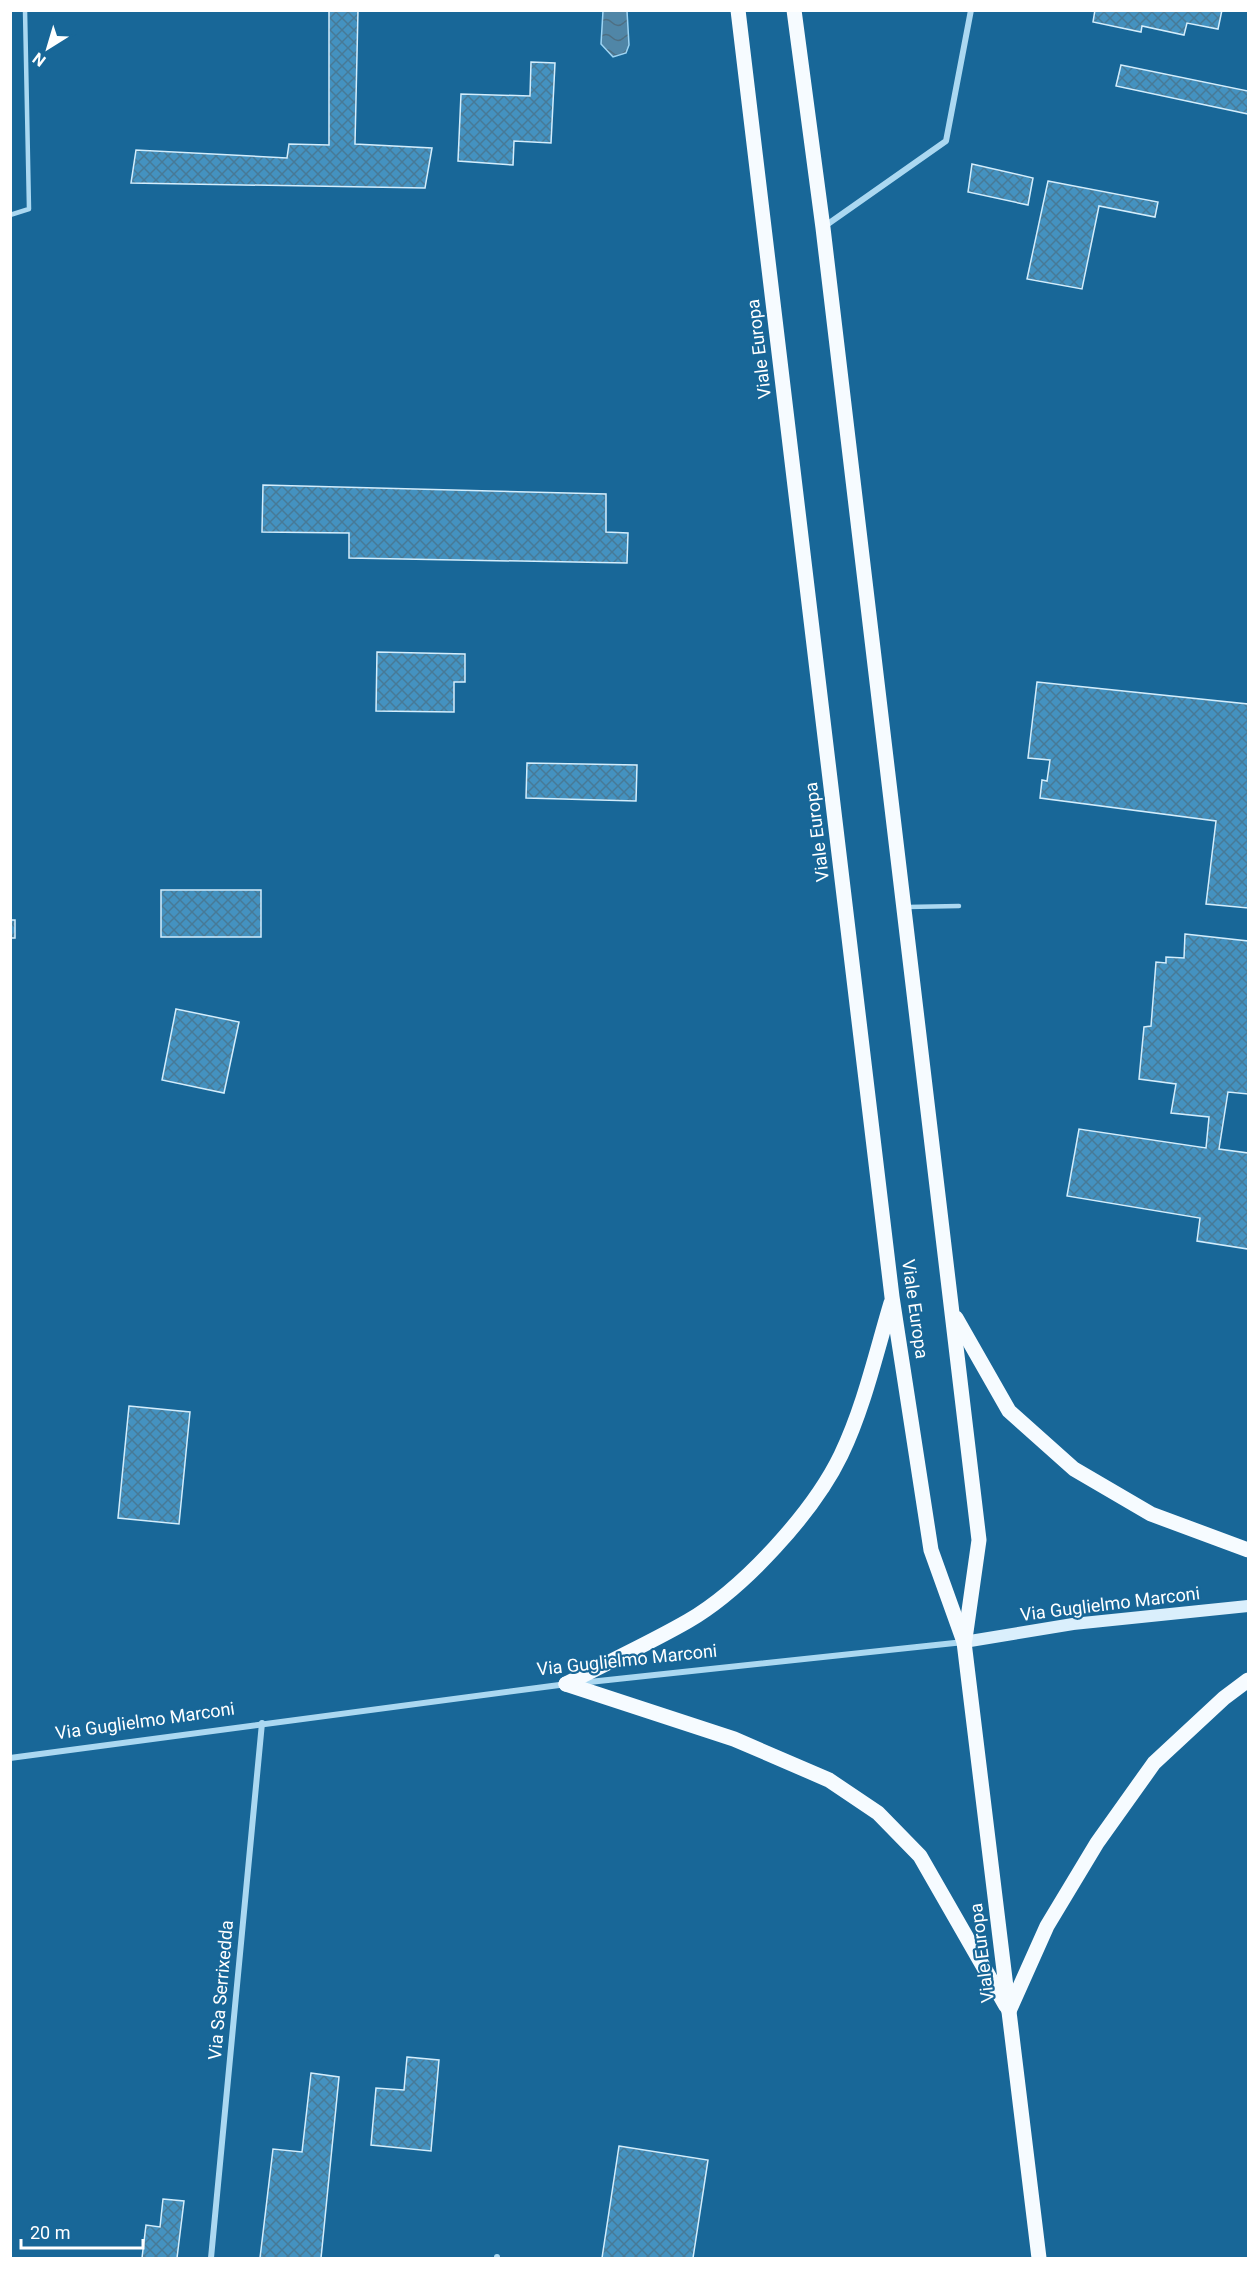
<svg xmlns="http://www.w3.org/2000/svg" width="1259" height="2269" font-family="Roboto,sans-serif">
<defs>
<pattern id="water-waves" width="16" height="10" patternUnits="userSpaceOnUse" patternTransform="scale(1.5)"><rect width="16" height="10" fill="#5086a7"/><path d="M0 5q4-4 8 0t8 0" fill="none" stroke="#4e6f83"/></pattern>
<pattern id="building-cross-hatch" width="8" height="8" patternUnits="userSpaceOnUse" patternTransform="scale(1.5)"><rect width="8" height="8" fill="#4492c0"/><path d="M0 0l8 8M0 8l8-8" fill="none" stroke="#477a97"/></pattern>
</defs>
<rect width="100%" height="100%" fill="#186798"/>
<!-- water -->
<path fill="url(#water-waves)" stroke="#9ed5f4" stroke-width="1.5" d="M603,11H627L629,45L626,53L613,57L601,44Z"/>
<!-- building -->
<g fill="url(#building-cross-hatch)" stroke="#d3edfc" stroke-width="1.5">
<path d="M329,10H358L355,144L432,148L425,188L131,183L136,150L287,158L289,144L329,145Z"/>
<path d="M1095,10H1222L1218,29L1187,23L1184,35L1142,26L1141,32L1093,22Z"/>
<path d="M531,62L555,63L551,143L514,141L513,165L458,161L461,94L530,96Z"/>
<path d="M1121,65L1248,91V114L1116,86Z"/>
<path d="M972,164L1033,178L1028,205L968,192Z"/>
<path d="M1048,181L1158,202L1155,217L1099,206L1082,289L1027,279Z"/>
<path d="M263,485L606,494V532L628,533L627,563L349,558V533L262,532Z"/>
<path d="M377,652L465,654V682H454V712L376,711Z"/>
<path d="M1037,682L1248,704V908L1206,904L1216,821L1040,798L1042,780L1047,781L1050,760L1028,758Z"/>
<path d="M527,763L637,765L636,801L526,798Z"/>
<rect x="161" y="890" width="100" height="47"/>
<rect x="10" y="920" width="5" height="18"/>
<path d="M1185,934L1248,941V1094L1228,1092L1219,1149L1248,1153V1249L1197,1241L1200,1218L1067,1196L1079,1129L1206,1148L1209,1117L1171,1113L1176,1084L1139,1079L1144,1027L1151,1026L1156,962L1166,963V957L1184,958Z"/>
<path d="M176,1009L239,1022L224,1093L162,1080Z"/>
<path d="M129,1406L190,1412L179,1524L118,1518Z"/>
<path d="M407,2057L439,2060L431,2151L371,2145L376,2088L404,2090Z"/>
<path d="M311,2073L339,2077L321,2258H260L273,2149L302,2152Z"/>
<path d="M619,2146L708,2160L693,2258H602Z"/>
<path d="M163,2199L184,2201L177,2258H142L146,2225L160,2227Z"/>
</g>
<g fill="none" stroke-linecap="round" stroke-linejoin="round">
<!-- lane -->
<g stroke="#abd8f1" stroke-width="4.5">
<path d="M10,215L29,209L25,10"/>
<path d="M907,907L959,906"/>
</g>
<!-- street -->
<g stroke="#abd8f1" stroke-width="6">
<path d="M825,226L946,141L971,10"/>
<path d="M580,1683L964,1642"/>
<path d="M10,1758L567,1684"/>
<path d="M211,2258L262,1723"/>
<path d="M497,2258V2257"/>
</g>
<!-- secondary -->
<path stroke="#daeffc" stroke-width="12" d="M964,1642L1073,1624L1248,1606"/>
<!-- primary -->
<g stroke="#f6fbff" stroke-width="15">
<path d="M738,10L892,1297L931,1550L964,1642L1039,2258"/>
<path d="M794,10L823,228L979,1540L965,1639"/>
<path d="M956,1318L1009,1411L1074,1469L1151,1514L1248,1550"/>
<path d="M566,1684L734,1739L829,1780L878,1813L920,1856L1006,2006"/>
<path d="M566,1684C606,1663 648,1644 688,1621C743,1589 813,1513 841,1455C864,1407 876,1353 891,1303"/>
<path d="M1009,2011L1047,1926L1097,1843L1154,1763L1224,1698L1248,1680"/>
</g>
</g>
<g text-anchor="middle" stroke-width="4.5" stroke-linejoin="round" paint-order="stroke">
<!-- street labels -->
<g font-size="18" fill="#fff" stroke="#186798">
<text transform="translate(759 349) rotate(-97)" y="6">Viale Europa</text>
<text transform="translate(817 832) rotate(-97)" y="6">Viale Europa</text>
<text transform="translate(915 1309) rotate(82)" y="6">Viale Europa</text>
<text transform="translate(1110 1604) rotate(-7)" y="6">Via Guglielmo Marconi</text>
<text transform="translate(627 1660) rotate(-6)" y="6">Via Guglielmo Marconi</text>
<text transform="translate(145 1721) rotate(-8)" y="6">Via Guglielmo Marconi</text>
<text transform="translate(982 1953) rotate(-97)" y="6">Viale Europa</text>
<text transform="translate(221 1990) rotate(-85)" y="6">Via Sa Serrixedda</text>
</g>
</g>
<!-- border -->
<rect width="1259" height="2269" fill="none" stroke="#ffffff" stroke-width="24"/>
<!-- north arrow -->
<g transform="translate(48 48) rotate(217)" stroke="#186798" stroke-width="4.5" paint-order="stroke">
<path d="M0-4.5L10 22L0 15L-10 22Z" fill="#ffffff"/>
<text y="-9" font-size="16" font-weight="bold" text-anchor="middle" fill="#ffffff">N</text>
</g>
<!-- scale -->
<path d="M21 2239v9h122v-9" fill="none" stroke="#ffffff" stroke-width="3"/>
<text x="30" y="2239" font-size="18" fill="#ffffff" stroke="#186798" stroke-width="4.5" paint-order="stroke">20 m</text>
</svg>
